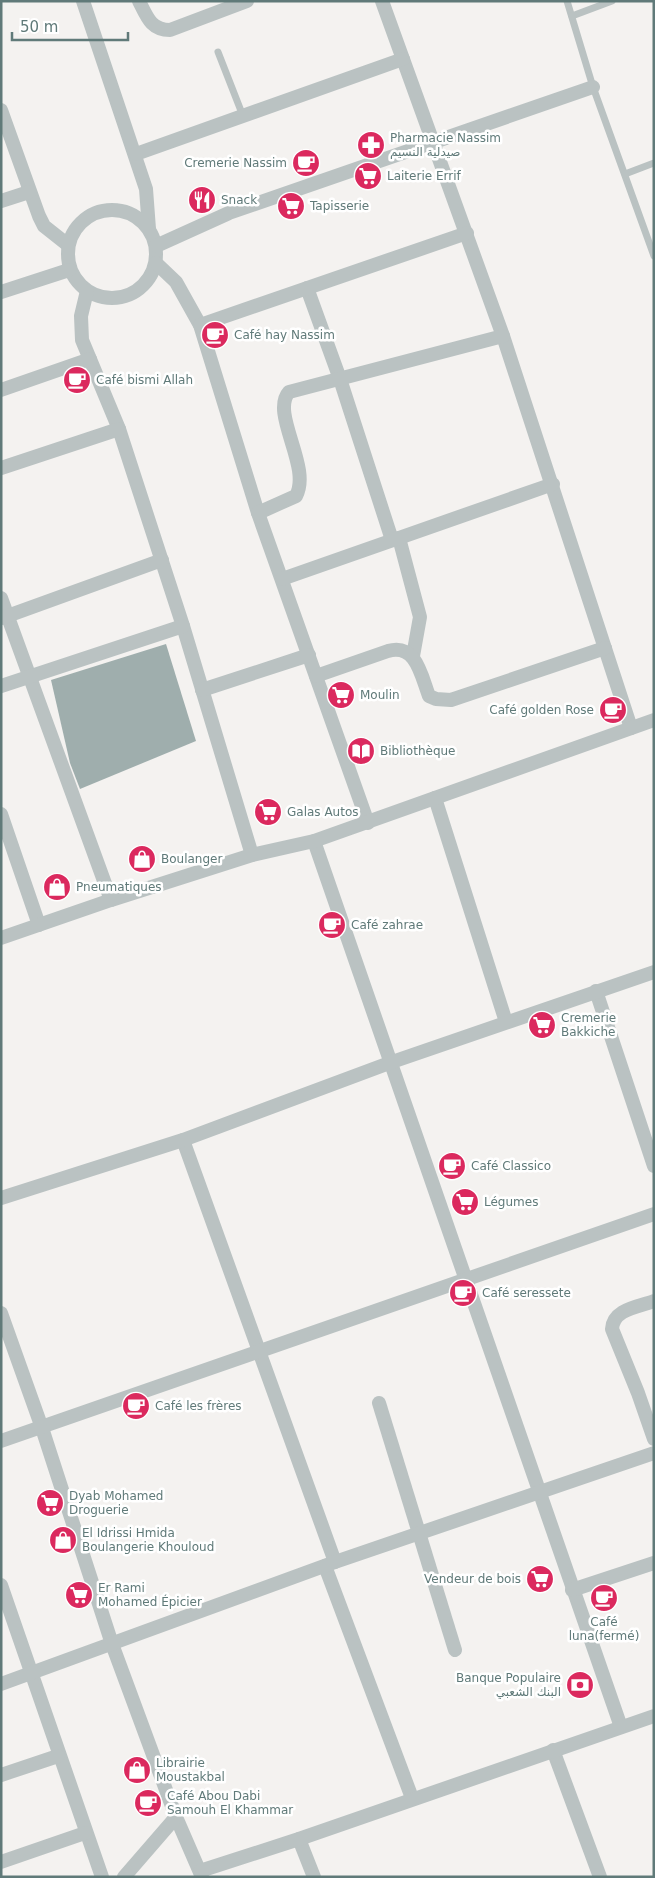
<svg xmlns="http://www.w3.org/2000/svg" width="655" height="1878" font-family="'DejaVu Sans','Noto Sans Arabic',sans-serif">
<rect width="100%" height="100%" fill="#f4f2f0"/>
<!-- building -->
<path fill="#9faead" d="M166,644L196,741L80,789L70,763L51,680Z"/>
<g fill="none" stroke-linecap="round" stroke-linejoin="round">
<!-- service -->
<g stroke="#bac2c2" stroke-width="7">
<path d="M567,1L593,87L654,256"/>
<path d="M572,16L612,1"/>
<path d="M218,52L243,116"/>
<path d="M625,174L654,163"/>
</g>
<!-- minor -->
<g stroke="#bac2c2" stroke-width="14">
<path d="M83,1L146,189L149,229"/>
<path d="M139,1C147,17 151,30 170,30L247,1"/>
<path d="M382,1L503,336L631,728"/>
<path d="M1,110L39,216L44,226L68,245"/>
<path d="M136,154L403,59"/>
<path d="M1,201L29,192"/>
<circle cx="112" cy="254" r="44"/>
<path d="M156,246L229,213L593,87"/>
<path d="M156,263L176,282L200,325L258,513L368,823"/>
<path d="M307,288L340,379L392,540"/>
<path d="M87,291L81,316L82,340L119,429L183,626L252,855"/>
<path d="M1,292L69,270"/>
<path d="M200,325L467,233"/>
<path d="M1,390L90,359"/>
<path d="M1,468L119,429"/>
<path d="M258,513L296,496C312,467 270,413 289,392L503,336"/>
<path d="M399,538L420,617L413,656"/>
<path d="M282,579L553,484"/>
<path d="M1,598L111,900"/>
<path d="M2,618L162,560"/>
<path d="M316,676L388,651C416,643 421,675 429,696L436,699L451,700L605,648"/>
<path d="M1,686L183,626"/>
<path d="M202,690L309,655"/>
<path d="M435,798L506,1022"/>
<path d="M1,814L39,925"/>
<path d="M314,841C418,1136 516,1432 621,1727"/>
<path d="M1,938L111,900L252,855L314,841L654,720"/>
<path d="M596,991L654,1166"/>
<path d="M183,1140L335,1562"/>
<path d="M1,1198L183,1140L392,1062L654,972"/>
<path d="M654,1301C638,1307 613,1309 612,1329L638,1393L654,1439"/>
<path d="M1,1313L42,1428L112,1644L176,1817L202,1877"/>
<path d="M379,1403L455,1650"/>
<path d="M1,1441L654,1214"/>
<path d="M325,1566L412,1798"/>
<path d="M1,1585L102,1877"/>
<path d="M572,1590L654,1563"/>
<path d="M1,1684L335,1562L654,1453"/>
<path d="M553,1750L600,1877"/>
<path d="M1,1775L58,1756"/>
<path d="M299,1839L314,1877"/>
<path d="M1,1862L85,1833"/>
<path d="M200,1871L299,1839L654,1716"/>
<path d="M124,1877L176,1817"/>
</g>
</g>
<!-- icons -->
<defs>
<g id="pharmacy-disc" transform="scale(1.4375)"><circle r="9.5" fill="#db295e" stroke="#fff"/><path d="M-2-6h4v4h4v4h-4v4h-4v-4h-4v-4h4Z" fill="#fff"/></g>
<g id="cafe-disc" transform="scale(1.4375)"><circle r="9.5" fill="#db295e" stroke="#fff"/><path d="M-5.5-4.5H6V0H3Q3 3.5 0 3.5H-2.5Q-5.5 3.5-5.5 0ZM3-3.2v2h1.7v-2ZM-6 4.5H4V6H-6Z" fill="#fff"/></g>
<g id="supermarket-disc" transform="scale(1.4375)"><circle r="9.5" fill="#db295e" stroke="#fff"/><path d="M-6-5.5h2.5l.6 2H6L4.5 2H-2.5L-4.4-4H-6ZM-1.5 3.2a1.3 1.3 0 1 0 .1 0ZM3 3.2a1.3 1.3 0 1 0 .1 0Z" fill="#fff"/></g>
<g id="restaurant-disc" transform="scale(1.4375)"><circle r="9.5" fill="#db295e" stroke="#fff"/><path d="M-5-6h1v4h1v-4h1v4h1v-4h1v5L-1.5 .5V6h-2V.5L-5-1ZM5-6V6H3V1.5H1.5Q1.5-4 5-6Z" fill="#fff"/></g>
<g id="library-disc" transform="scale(1.4375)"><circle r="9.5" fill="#db295e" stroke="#fff"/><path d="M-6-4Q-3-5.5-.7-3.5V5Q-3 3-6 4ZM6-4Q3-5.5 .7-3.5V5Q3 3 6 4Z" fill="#fff"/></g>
<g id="shop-disc" transform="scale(1.4375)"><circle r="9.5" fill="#db295e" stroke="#fff"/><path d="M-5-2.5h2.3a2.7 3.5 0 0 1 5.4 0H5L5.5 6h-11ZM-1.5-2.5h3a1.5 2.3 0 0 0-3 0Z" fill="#fff"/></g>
<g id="bank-disc" transform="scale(1.4375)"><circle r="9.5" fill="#db295e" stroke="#fff"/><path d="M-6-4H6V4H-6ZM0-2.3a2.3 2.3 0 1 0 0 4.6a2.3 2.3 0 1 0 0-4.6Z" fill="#fff"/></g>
</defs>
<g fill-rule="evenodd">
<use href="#pharmacy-disc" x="371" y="145"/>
<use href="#cafe-disc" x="306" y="163"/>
<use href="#supermarket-disc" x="368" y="176"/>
<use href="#restaurant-disc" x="202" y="200"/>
<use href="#supermarket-disc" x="291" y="206"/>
<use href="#cafe-disc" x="215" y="335"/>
<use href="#cafe-disc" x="77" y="380"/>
<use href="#supermarket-disc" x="341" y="695"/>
<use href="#cafe-disc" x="613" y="710"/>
<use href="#library-disc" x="361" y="751"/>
<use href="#supermarket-disc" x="268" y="812"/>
<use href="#shop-disc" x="142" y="859"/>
<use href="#shop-disc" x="57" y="887"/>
<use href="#cafe-disc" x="332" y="925"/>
<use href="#supermarket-disc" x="542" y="1025"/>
<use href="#cafe-disc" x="452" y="1166"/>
<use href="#supermarket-disc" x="465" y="1202"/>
<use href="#cafe-disc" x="463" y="1293"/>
<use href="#cafe-disc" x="136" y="1406"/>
<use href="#supermarket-disc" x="50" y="1503"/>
<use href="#shop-disc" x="63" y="1540"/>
<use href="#supermarket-disc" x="540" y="1579"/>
<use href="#supermarket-disc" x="79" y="1595"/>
<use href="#cafe-disc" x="604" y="1598"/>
<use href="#bank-disc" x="580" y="1685"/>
<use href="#shop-disc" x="137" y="1770"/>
<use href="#cafe-disc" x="148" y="1803"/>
</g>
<g text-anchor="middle" stroke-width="5" stroke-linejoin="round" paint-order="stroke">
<!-- poi labels -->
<g font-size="12" fill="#607a79" stroke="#fff" text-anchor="start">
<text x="390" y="142">Pharmacie Nassim<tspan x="390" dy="14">صيدلية النسيم</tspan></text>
<text x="287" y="167" text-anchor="end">Cremerie Nassim</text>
<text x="387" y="180">Laiterie Errif</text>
<text x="221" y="204">Snack</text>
<text x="310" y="210">Tapisserie</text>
<text x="234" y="339">Café hay Nassim</text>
<text x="96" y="384">Café bismi Allah</text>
<text x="360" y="699">Moulin</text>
<text x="594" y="714" text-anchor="end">Café golden Rose</text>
<text x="380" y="755">Bibliothèque</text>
<text x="287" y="816">Galas Autos</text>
<text x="161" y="863">Boulanger</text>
<text x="76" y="891">Pneumatiques</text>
<text x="351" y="929">Café zahrae</text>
<text x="561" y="1022">Cremerie<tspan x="561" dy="14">Bakkiche</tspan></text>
<text x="471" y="1170">Café Classico</text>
<text x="484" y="1206">Légumes</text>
<text x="482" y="1297">Café seressete</text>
<text x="155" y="1410">Café les frères</text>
<text x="69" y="1500">Dyab Mohamed<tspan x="69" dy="14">Droguerie</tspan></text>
<text x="82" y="1537">El Idrissi Hmida<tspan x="82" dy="14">Boulangerie Khouloud</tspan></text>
<text x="521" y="1583" text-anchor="end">Vendeur de bois</text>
<text x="98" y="1592">Er Rami<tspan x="98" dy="14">Mohamed Épicier</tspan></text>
<text x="604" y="1626" text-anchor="middle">Café<tspan x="604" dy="14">luna(fermé)</tspan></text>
<text x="561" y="1682" text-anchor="end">Banque Populaire<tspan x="561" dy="14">البنك الشعبي</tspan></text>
<text x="156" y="1767">Librairie<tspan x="156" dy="14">Moustakbal</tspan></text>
<text x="167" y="1800">Café Abou Dabi<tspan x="167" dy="14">Samouh El Khammar</tspan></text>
</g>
</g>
<!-- border -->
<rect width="655" height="1878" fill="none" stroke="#607a79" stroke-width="5"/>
<!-- scale -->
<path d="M12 32v8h116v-8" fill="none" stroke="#607a79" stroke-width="2.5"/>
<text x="20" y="32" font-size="15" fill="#607a79" stroke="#ffffff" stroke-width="4" paint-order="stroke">50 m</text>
</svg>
